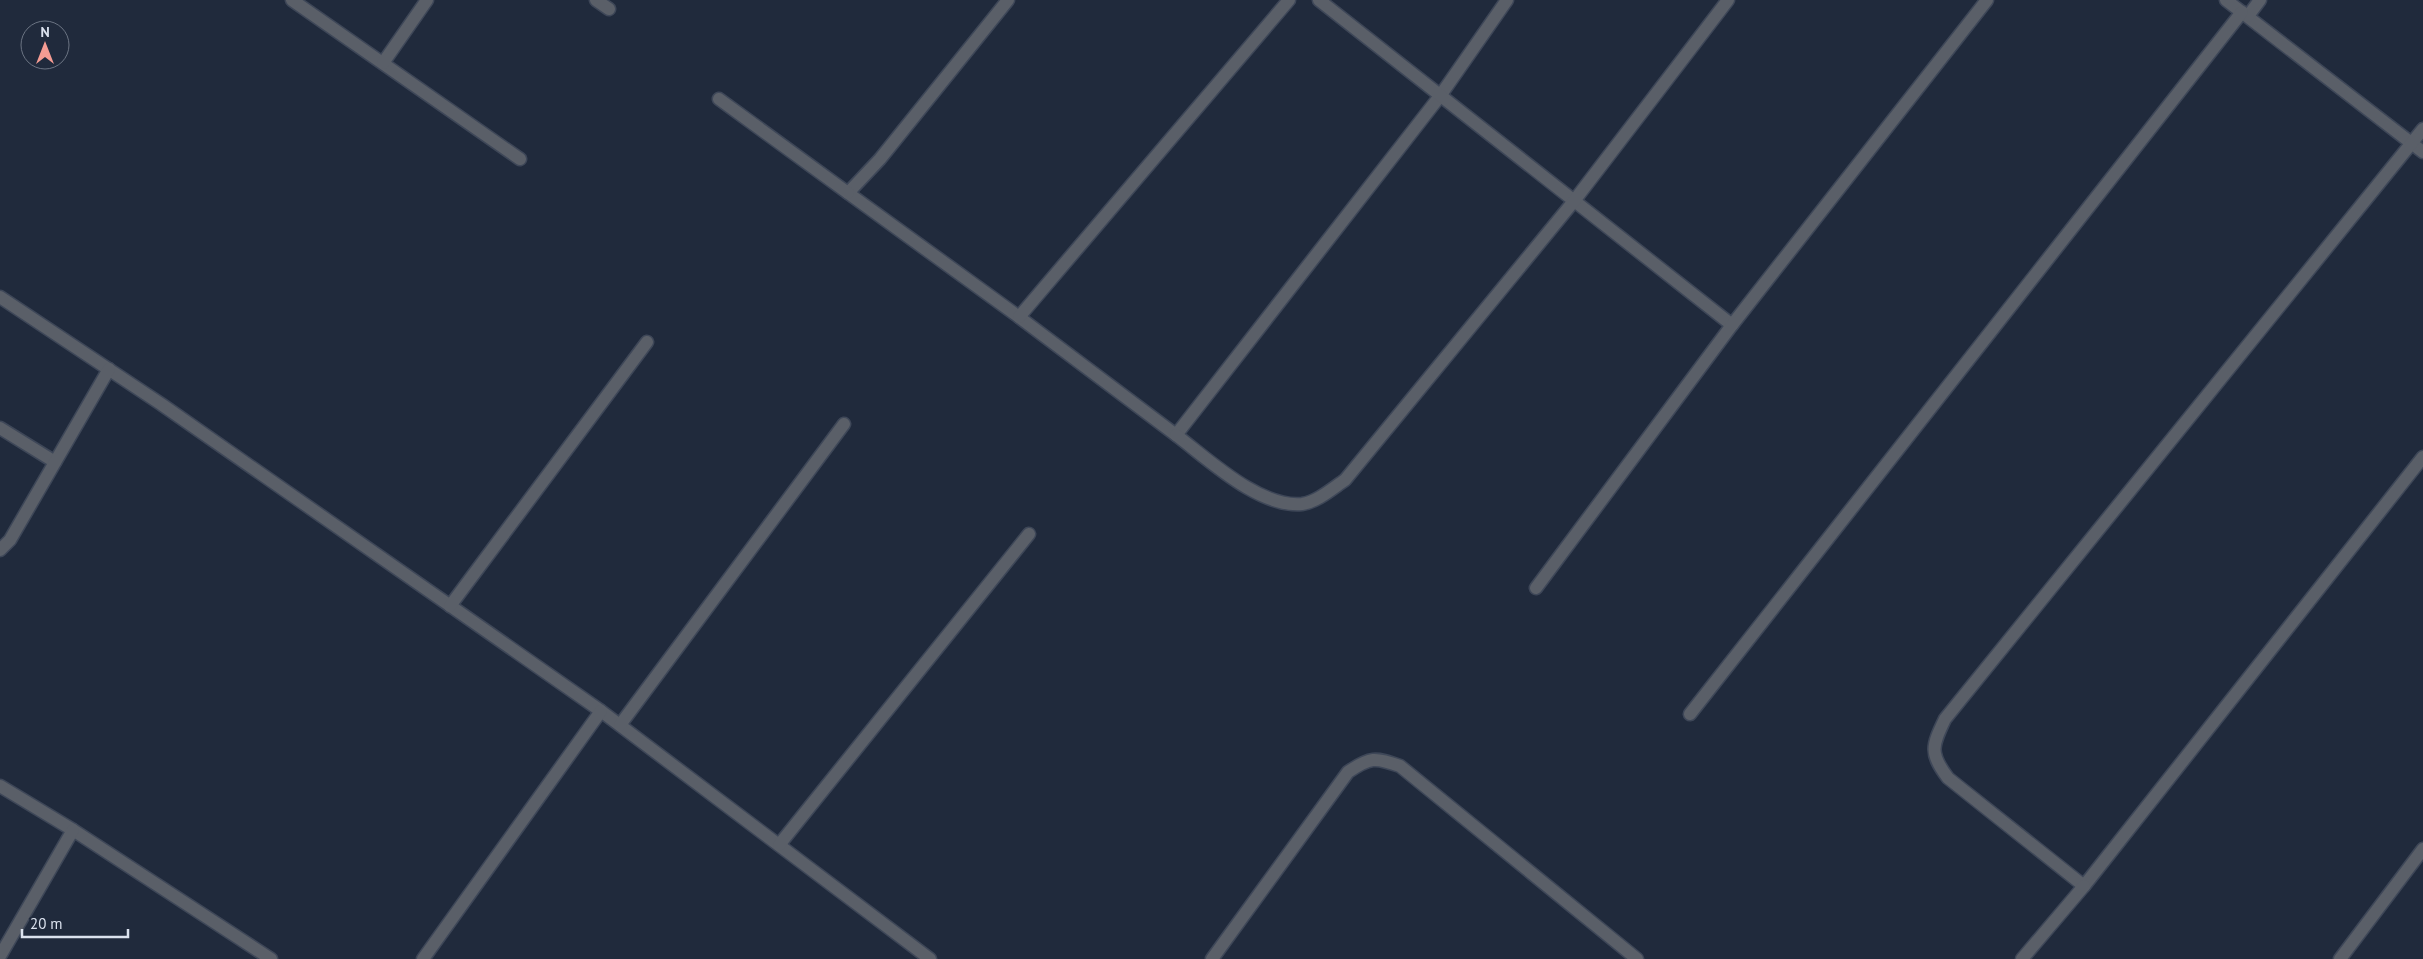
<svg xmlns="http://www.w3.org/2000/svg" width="2423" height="959" font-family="'PT Sans',sans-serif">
<rect width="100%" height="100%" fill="#202a3c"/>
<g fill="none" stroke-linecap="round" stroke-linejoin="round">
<!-- minor casing -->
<g stroke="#3e4758" stroke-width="15">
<g id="minor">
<path d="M292,0L520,159"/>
<path d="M596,0L609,9"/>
<path d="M1008,0L880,159L848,193L1019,317L1176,435L1440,96L1507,0"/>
<path d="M1319,0L1732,325"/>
<path d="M2226,0L2423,152"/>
<path d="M2248,16L2260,0"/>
<path d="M383,63L427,0"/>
<path d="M719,99L848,193"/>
<path d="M2423,129L1945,719C1932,746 1929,753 1948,778L2084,886L2423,457"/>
<path d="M0,297L161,404L601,711L930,959"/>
<path d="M1019,317L1289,0"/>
<path d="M0,428L55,462"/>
<path d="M1176,435C1208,459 1259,508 1302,504C1317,502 1333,488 1345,480L1574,201L1728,0"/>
<path d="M0,550L10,540L109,369"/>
<path d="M1536,588L1732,325L1987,0"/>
<path d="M450,606L647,342"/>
<path d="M1690,714L2242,12"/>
<path d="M620,725L844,424"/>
<path d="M0,786L73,830L271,959"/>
<path d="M779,845L1029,534"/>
<path d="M0,956L73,830"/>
<path d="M423,959L601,711"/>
<path d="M1212,959L1348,772C1370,757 1375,757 1400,766L1637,959"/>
<path d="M2022,959L2084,886"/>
<path d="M2340,959L2423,849"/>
</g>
</g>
<!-- minor -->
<use href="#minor" stroke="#5a5f68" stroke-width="12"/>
</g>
<!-- north arrow -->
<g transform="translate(45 45)"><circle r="24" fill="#202a3c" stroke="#6b7483"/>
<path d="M0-4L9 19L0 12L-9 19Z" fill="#f59c93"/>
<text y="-8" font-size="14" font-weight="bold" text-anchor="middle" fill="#dbe2ee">N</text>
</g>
<!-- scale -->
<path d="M22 929v8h106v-8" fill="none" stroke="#dbe2ee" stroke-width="2.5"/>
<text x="30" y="929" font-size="15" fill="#dbe2ee" stroke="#202a3c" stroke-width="4" paint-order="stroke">20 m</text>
</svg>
